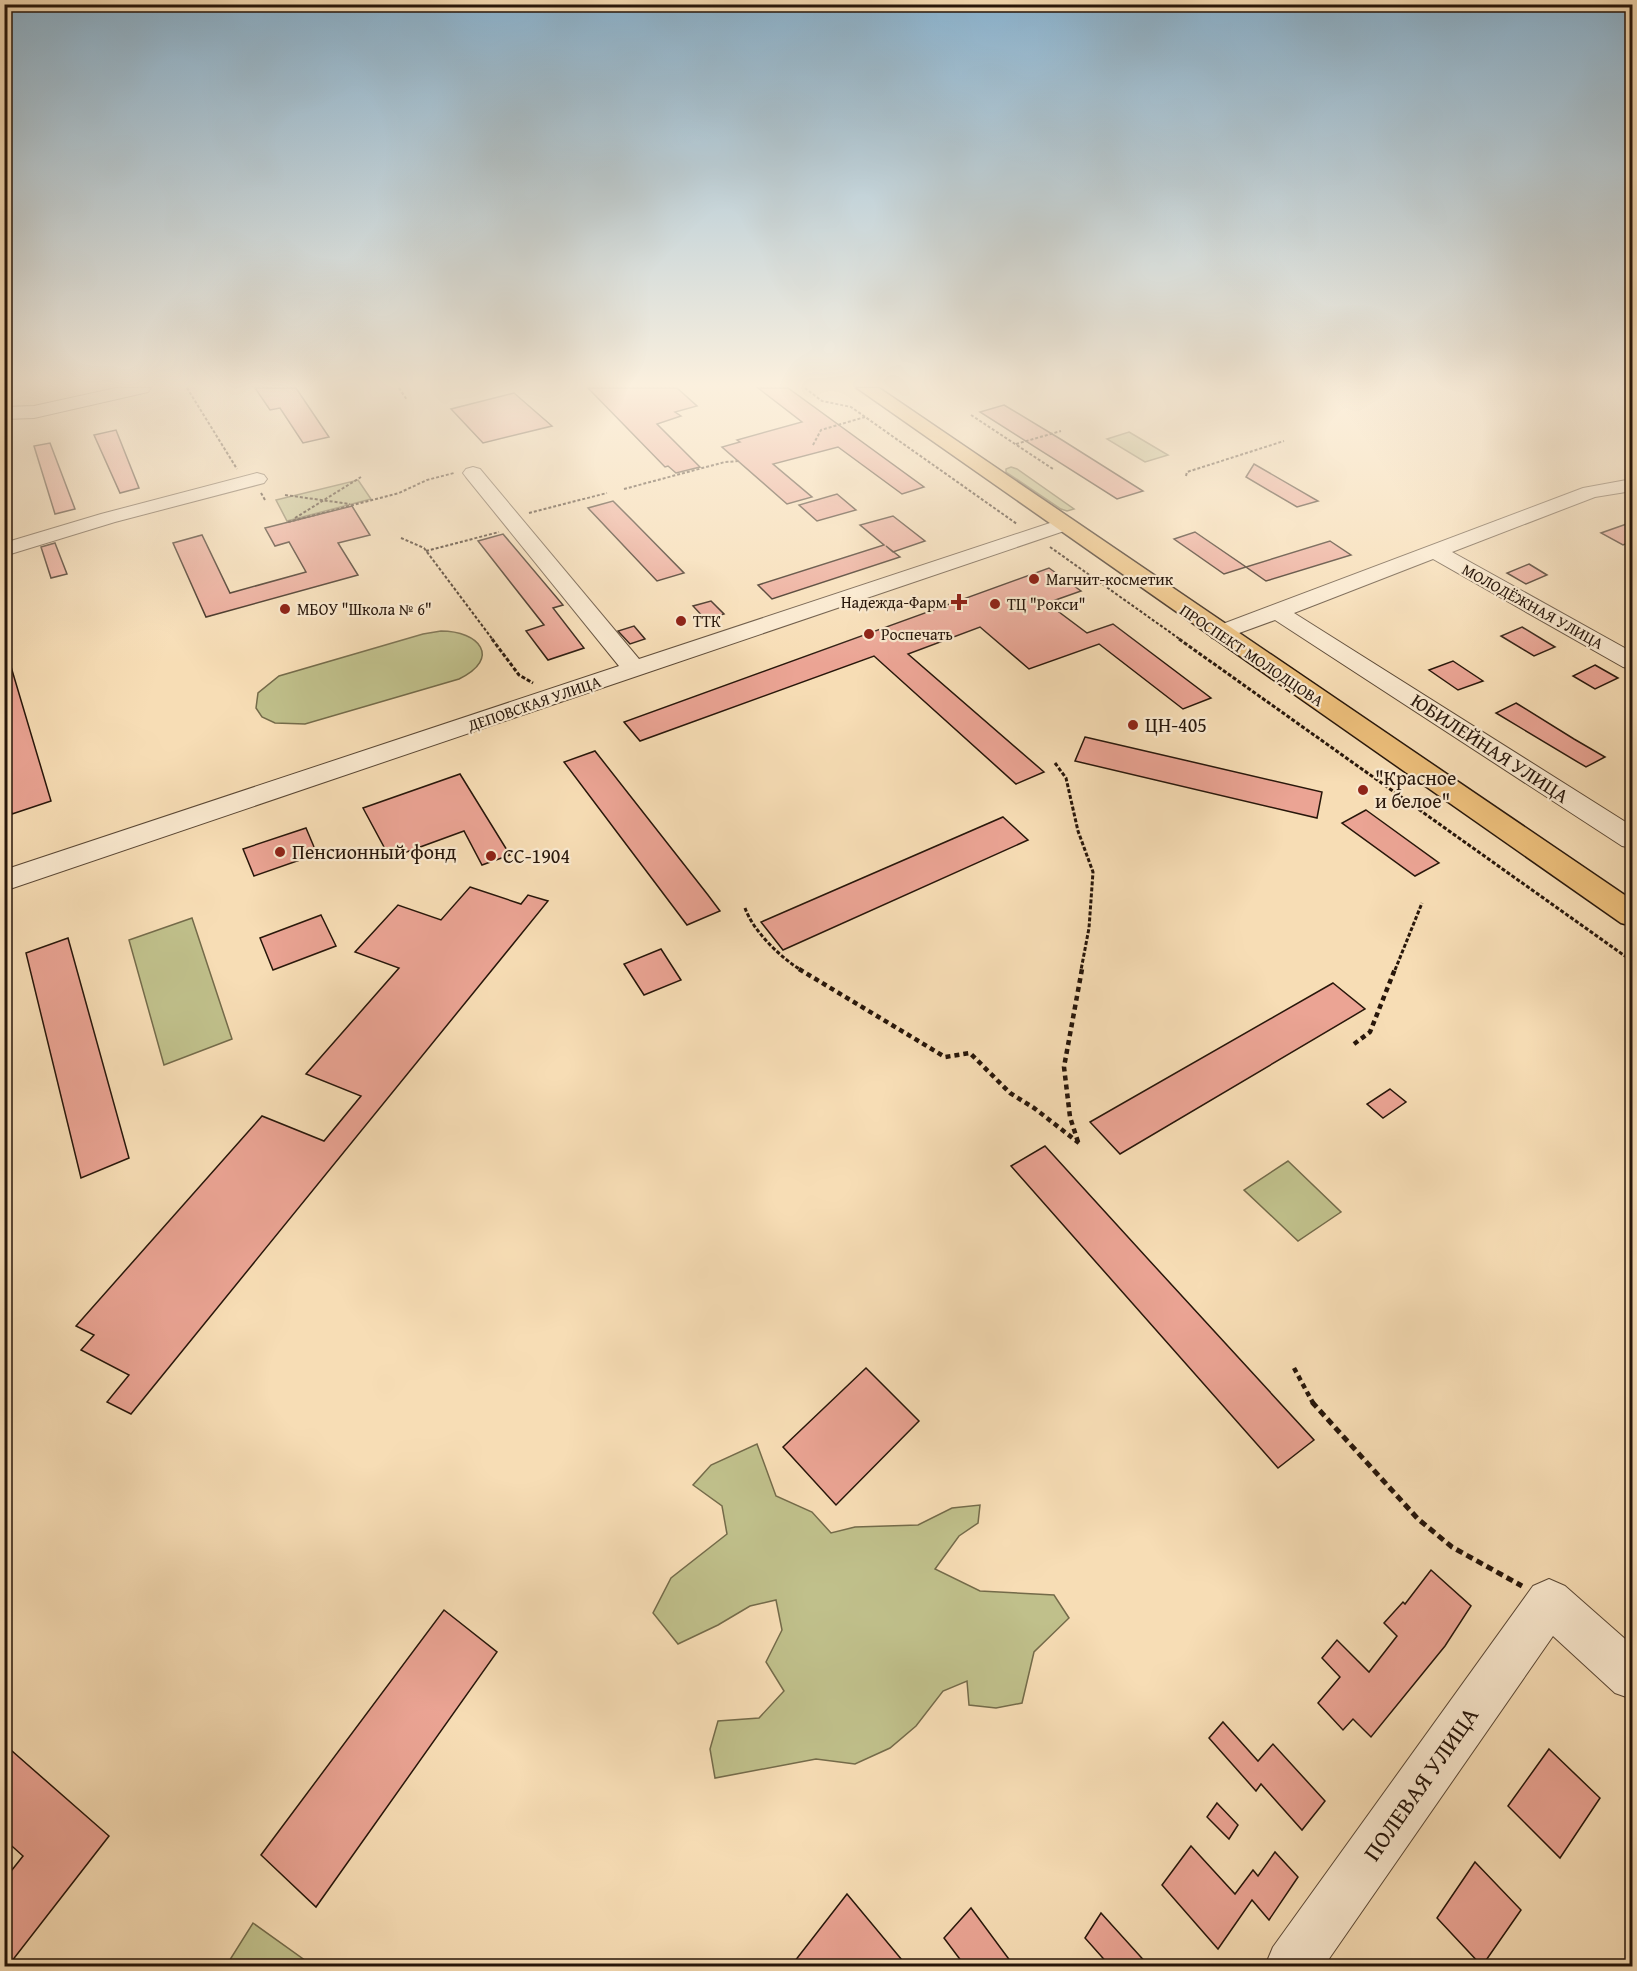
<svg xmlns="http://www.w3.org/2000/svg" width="1637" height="1971" font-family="'Gentium Book Plus',serif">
<rect width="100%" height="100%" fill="#f7ddb5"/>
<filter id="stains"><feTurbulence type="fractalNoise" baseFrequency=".00333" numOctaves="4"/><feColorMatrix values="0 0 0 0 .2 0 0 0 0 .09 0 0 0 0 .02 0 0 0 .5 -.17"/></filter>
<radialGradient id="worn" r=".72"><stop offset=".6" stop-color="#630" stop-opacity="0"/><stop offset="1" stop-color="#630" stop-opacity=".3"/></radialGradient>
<!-- green -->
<g fill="#c0c08b" stroke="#746b4a" stroke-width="1.5">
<path d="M1129,432L1168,455L1145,462L1107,439Z"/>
<path d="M1011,467L1017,469L1074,509L1067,511L1061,509L1006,472V469Z"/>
<path d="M358,480L371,499L287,521L276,500Z"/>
<path d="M441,631C479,631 502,658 459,679L305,724L275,723L262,717L256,708L258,693L279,676L423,634Z"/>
<path d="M192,918L232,1039L164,1065L129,940Z"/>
<path d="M1288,1161L1341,1212L1298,1241L1244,1190Z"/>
<path d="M757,1444L776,1496L812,1512L831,1533L855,1527L918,1525L952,1508L980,1505L978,1523L959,1536L935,1569L980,1591L1054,1595L1069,1618L1034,1652L1022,1703L996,1708L969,1705L967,1681L943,1691L916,1726L890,1748L855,1764L816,1759L715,1778L710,1749L718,1721L759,1718L784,1691L766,1662L782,1630L776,1600L750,1606L718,1625L678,1644L653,1613L671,1578L727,1534L722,1506L693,1485L711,1465Z"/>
<path d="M253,1923L313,1966H226Z"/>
</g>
<!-- building -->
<g fill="#eba494" stroke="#27160a" stroke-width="1.5">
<path d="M255,388H296L329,437L303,443L280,408L270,410Z"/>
<path d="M588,388H677L697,406L675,412L681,416L657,424L700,467L676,473L668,466L665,467Z"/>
<path d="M758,388H788L924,487L902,494L838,447L773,464L812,497L787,504L722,447L740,442L737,440L802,422Z"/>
<path d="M514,393L552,426L483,443L451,409Z"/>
<path d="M1004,405L1062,440L1143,491L1117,499L980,412Z"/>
<path d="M116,430L139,488L120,493L94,435Z"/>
<path d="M50,443L75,509L55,514L34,446Z"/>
<path d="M1254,464L1318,501L1297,507L1246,477Z"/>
<path d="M837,494L856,510L817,521L799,505Z"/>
<path d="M613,501L633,521L684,573L657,581L588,508Z"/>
<path d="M352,506L370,535L338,543L358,575L206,617L173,543L202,535L230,593L306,572L289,542L275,546L265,528Z"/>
<path d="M893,516L925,541L893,552L886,546L900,557L772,599L758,585L884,545L860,525Z"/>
<path d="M1632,522V541L1623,545L1601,533Z"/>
<path d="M1195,532L1246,567L1224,574L1174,539Z"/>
<path d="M503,534L563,605L553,608L584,648L548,660L526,631L544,625L478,541Z"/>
<path d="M1330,541L1351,555L1266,581L1246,567Z"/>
<path d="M55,543L67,574L51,578L41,547Z"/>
<path d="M1529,564L1547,575L1526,584L1507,573Z"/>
<path d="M1049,568L1081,591L1047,603L1087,633L1113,624L1211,698L1183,709L1099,644L1029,669L980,627L908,654L1044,772L1016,784L874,656L640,741L624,722Z"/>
<path d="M711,601L724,614L706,620L693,606Z"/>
<path d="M634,626L645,639L630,644L618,631Z"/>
<path d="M1522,627L1555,647L1534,656L1501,636Z"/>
<path d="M4,660H9L51,801L12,814L4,786Z"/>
<path d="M1453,661L1483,681L1458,690L1429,670Z"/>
<path d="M1595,665L1618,678L1595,689L1573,676Z"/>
<path d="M1516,703L1574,739L1605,757L1586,767L1496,713Z"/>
<path d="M1085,737L1322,792L1317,818L1075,761Z"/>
<path d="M595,751L708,895L720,911L687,925L564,762Z"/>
<path d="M460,774L510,855L482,865L464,831L390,858L363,808Z"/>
<path d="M1366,810L1439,863L1415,876L1342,823Z"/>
<path d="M1003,817L1028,840L783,950L761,922Z"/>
<path d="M306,828L317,854L254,876L243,849Z"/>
<path d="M470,887L521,904L528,895L548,901L131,1414L107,1402L129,1375L81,1350L94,1335L76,1326L262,1116L324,1141L361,1096L306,1074L399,968L355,952L398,905L441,920Z"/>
<path d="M321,915L336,946L273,970L260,938Z"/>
<path d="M68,938L129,1158L81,1178L26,953Z"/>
<path d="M661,949L681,980L644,995L624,964Z"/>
<path d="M1333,983L1365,1009L1120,1154L1090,1122Z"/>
<path d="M1390,1089L1406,1102L1383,1118L1367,1104Z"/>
<path d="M1045,1146L1148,1259L1314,1440L1278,1468L1011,1166Z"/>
<path d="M866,1368L919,1421L836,1505L783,1447Z"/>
<path d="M1431,1570L1471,1606L1445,1646L1371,1737L1353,1719L1343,1730L1318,1703L1340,1677L1322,1658L1337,1640L1369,1672L1397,1636L1384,1623L1403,1602L1405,1604Z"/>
<path d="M444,1610L497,1652L316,1907L261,1855Z"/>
<path d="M1223,1722L1258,1761L1273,1744L1325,1801L1302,1830L1261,1784L1256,1791L1209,1738Z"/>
<path d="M4,1744L109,1836L8,1966H4V1880L23,1856L4,1839Z"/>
<path d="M1549,1749L1600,1798L1560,1858L1508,1806Z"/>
<path d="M1217,1803L1238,1825L1229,1839L1207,1817Z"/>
<path d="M1191,1846L1235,1894L1253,1870L1258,1876L1275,1852L1298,1877L1269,1920L1252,1900L1218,1949L1162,1885Z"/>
<path d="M1475,1862L1521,1910L1482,1966L1437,1918Z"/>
<path d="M847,1894L907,1966H791Z"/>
<path d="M971,1908L1014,1966H965L944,1938Z"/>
<path d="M1101,1913L1149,1966H1110L1085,1938Z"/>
</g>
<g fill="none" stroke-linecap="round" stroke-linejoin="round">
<!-- minor casing -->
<g stroke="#5b4835" stroke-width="2">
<g id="minor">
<path d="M116,388H151L148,392L34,418L4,419V407L34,406Z"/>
<path d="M473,467L480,469L639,659L1056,521L1063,519L1070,521L1074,525L1070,529L4,891V870L619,666L466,477L463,473L466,469Z"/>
<path d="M257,473L264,475L267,479L264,483L115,522L4,556V543L101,514Z"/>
<path d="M1632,479V491L1595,497L1452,552L1632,652V669L1623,667L1433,559L1294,613L1632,826V848L1622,846L1275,620L1220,640L1212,638L1208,633L1212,628L1583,488Z"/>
<path d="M1549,1579L1565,1586L1632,1645V1699L1615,1693L1553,1636L1324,1966H1265L1273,1947L1533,1586Z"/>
</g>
</g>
<!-- major casing -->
<g stroke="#27160a" stroke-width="3">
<path id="major" d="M857,388H879L1632,900V926L1621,923Z"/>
</g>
<!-- path-far3 -->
<g stroke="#27160a" stroke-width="2" stroke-dasharray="3 2" stroke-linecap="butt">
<path d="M187,388L237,469"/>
<path d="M399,388L407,400"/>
<path d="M805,388L822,401L851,407L1017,524"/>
<path d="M971,415L1053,469"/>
<path d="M1016,444L1061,431"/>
<path d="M813,445L821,430L865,417"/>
<path d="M1186,476L1187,472L1284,441"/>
<path d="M624,489L725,462L740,461"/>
<path d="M261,493L265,500"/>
<path d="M285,495L350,504"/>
<path d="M529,513L607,493"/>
<path d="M295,518L361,477"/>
<path d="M288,522L399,493L427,480L454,473"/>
<path d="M401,538L424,548L493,640"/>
<path d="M1050,547L1181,640"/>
<path d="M426,551L499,532"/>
</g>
<!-- path-far2 -->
<g stroke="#27160a" stroke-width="3" stroke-dasharray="4 2" stroke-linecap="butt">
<path d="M492,639L519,675L533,683"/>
<path d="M1179,639L1632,961"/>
<path d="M1055,763L1066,778L1078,831L1093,872L1089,928L1081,970"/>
<path d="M745,908C753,931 781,958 801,970"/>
<path d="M1395,970L1422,903"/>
</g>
<!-- path-far1 -->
<g stroke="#27160a" stroke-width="4.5" stroke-dasharray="5 4" stroke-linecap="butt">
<path d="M799,969L945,1057L970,1053L1010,1093L1034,1108L1079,1143"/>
<path d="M1354,1044L1370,1032L1395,969"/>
<path d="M1078,1142L1070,1117L1064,1067L1082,969"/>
<path d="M1294,1368L1313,1403"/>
</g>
<!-- path -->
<path stroke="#27160a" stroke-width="5" stroke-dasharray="7 4.5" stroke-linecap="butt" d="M1312,1402L1418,1519L1452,1547L1522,1586"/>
<!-- minor -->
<use href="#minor" fill="#fae9cf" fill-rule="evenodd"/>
<!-- major -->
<use href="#major" fill="#ecbe7a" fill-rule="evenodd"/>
</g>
<!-- sky -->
<linearGradient id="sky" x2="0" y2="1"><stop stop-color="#8bb6d4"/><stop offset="0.58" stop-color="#fbf0de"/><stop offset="1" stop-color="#fbf0de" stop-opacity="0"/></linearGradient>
<rect width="1637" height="664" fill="url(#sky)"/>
<!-- markers -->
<g fill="#8f2418" stroke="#fae9cf" stroke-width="2">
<circle cx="1034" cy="579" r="6"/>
<path d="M956 593h6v6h6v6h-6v6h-6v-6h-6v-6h6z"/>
<circle cx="995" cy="604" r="6"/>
<circle cx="285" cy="609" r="6"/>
<circle cx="681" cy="621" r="6"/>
<circle cx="869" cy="634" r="6"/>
<circle cx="1133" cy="725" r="6"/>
<circle cx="1363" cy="790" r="6"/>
<circle cx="280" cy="852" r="6"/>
<circle cx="491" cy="856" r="6"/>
</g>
<g text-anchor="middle" stroke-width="4.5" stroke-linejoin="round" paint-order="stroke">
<!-- far-poi labels -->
<g font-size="16" fill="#27160a" stroke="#fae9cf" text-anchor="start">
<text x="1046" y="585">Магнит-косметик</text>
<text x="947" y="608" text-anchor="end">Надежда-Фарм</text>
<text x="1007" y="610">ТЦ "Рокси"</text>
<text x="297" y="615">МБОУ "Школа № 6"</text>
<text x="693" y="627">ТТК</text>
<text x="881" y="640">Роспечать</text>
</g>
<!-- far-street labels -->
<g font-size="16" fill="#27160a" stroke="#fae9cf">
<text transform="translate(1533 606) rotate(29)" y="6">МОЛОДЁЖНАЯ УЛИЦА</text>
<text transform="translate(1252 655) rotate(34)" y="6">ПРОСПЕКТ МОЛОДЦОВА</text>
<text transform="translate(534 703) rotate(-19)" y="6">ДЕПОВСКАЯ УЛИЦА</text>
</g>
<!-- poi labels -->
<g font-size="20" fill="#27160a" stroke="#fae9cf" text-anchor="start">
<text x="1145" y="732">ЦН-405</text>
<text x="1375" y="785">"Красное<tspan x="1375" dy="23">и белое"</tspan></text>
<text x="292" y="859">Пенсионный фонд</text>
<text x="503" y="863">СС-1904</text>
</g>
<!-- street labels -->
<g font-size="20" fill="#27160a" stroke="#fae9cf">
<text transform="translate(1490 748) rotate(33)" y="7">ЮБИЛЕЙНАЯ УЛИЦА</text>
</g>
<!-- near-street labels -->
<g font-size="24" fill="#27160a" stroke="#fae9cf">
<text transform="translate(1421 1784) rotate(-55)" y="8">ПОЛЕВАЯ УЛИЦА</text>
</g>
</g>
<!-- margin -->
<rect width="1637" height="1971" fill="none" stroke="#f7ddb5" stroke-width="24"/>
<rect x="6" y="6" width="1625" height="1959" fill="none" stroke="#27160a" stroke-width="3"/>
<rect x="12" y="12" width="1613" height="1947" fill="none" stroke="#27160a" stroke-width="1.5"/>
<rect width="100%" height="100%" filter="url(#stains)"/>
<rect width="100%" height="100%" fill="url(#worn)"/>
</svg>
